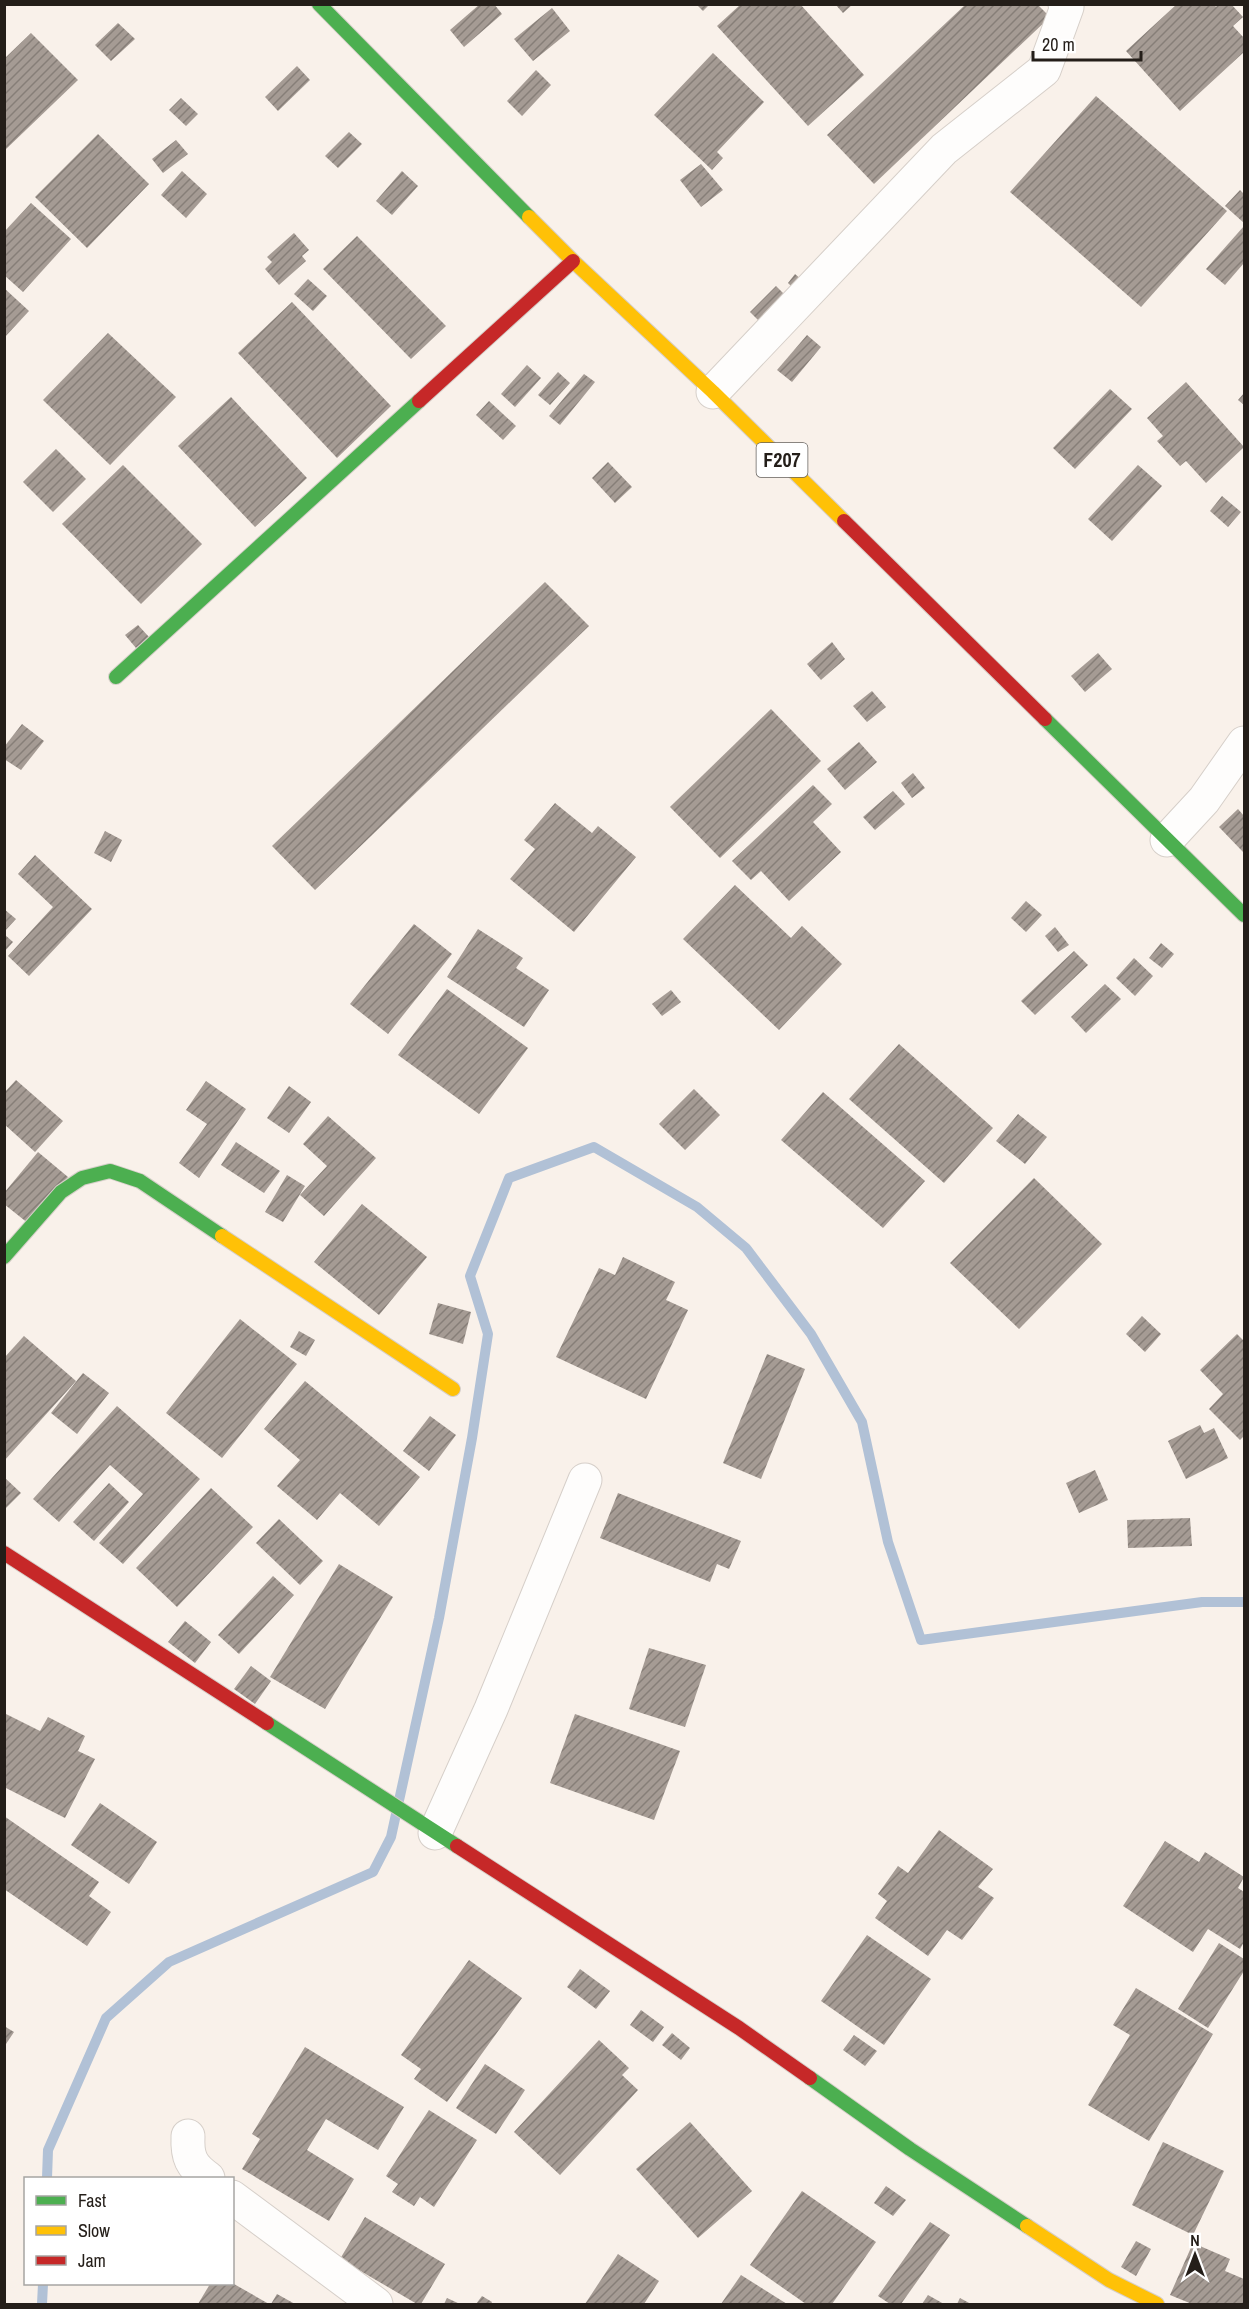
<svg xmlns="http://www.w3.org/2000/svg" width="1249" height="2309" font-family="'Archivo Narrow',sans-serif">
<defs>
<pattern id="building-hatch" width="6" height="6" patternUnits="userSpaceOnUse" patternTransform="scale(1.5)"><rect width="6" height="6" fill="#a59b94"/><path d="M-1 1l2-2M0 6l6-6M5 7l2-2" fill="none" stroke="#867e78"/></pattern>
</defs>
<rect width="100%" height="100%" fill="#f9f1ea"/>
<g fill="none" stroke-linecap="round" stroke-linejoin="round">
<!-- stream -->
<g stroke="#b1c1d6" stroke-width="10">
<path d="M47,2178L48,2150L106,2018L169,1962L373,1872L391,1837L439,1618L472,1438L488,1334L470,1276L509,1178L594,1147L697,1207L746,1248L811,1334L862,1422L888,1542L921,1640L1202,1602H1244"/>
<path d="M42,2304L43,2284"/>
</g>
</g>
<!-- building -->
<g fill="url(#building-hatch)">
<path d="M480,4H494L502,14L464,47L450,30Z"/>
<path d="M696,4H710L703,11Z"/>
<path d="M741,4H800L864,75L808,126L717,26Z"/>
<path d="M835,4H853L843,13Z"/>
<path d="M1177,4H1214L1216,7L1218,4H1231L1243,17L1233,26L1244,38V52L1180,111L1126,51Z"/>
<path d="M965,5H1038L1050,17L874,184L827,135Z"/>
<path d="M552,8L570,31L533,61L514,39Z"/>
<path d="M118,23L135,39L111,61L95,45Z"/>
<path d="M31,33L78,80L4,151V59Z"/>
<path d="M713,53L764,102L717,152L723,158L712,170L654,115Z"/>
<path d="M297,66L310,80L278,111L265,97Z"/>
<path d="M536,70L551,85L522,116L507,101Z"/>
<path d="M1096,96L1227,211L1141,307L1010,192Z"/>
<path d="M181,98L198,114L186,126L169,110Z"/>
<path d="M349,132L362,144L338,168L325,156Z"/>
<path d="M98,134L149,184L87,248L35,197Z"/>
<path d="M176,140L188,154L163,173L152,159Z"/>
<path d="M701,164L723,190L701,207L680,180Z"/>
<path d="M182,171L207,194L186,218L161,195Z"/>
<path d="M402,171L418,186L392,215L376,201Z"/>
<path d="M1240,190L1244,194V223L1225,206Z"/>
<path d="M31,203L71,239L23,292L4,275V232Z"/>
<path d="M1244,226V263L1225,285L1206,269Z"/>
<path d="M294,233L309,250L302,256L306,261L279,285L265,269L272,262L267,257Z"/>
<path d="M357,236L446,326L411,359L323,269Z"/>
<path d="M795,274L810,287L801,296L788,283Z"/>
<path d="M308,279L327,296L313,311L294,294Z"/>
<path d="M776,286L792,302L766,328L750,312Z"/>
<path d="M4,288L29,311L4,338Z"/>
<path d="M292,302L391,406L337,458L238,353Z"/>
<path d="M108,333L176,397L110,465L43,400Z"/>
<path d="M807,335L821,347L792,382L777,370Z"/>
<path d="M527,365L541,378L515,407L501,394Z"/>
<path d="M558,372L570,383L550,405L538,395Z"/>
<path d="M584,374L595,382L560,425L549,416Z"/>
<path d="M1186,382L1244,447L1206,483L1186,461L1180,466L1157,441L1163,436L1147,418Z"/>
<path d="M1110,389L1132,409L1075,469L1053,448Z"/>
<path d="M1244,393V405L1238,400Z"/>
<path d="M231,397L307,478L255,527L178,446Z"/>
<path d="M489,401L516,426L503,440L476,415Z"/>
<path d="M56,449L86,479L53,512L23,482Z"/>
<path d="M608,462L632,487L615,503L592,478Z"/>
<path d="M123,465L202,544L141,604L62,524Z"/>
<path d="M1138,465L1162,486L1112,541L1088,519Z"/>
<path d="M1222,496L1241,512L1228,527L1210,511Z"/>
<path d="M545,582L589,626L315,890L272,846Z"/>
<path d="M138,625L149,637L136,648L125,635Z"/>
<path d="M832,642L845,659L821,680L807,664Z"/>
<path d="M1098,653L1112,669L1085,692L1071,676Z"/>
<path d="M872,691L886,707L867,722L853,706Z"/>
<path d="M771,709L821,761L720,858L670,807Z"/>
<path d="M22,724L44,741L21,770L4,759V747Z"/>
<path d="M859,742L877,762L845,790L827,769Z"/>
<path d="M913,773L925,788L912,798L901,783Z"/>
<path d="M813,785L832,804L813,822L841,852L789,901L761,871L751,880L732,861Z"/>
<path d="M893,791L905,804L875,830L863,817Z"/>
<path d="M555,803L592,833L598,826L636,857L574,932L510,879L535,849L524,840Z"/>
<path d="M1238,809L1244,816V853L1219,827Z"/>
<path d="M105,831L122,840L111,862L94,853Z"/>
<path d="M35,855L92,909L29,976L8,956L53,907L18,874Z"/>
<path d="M735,885L791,938L802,926L842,964L779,1030L683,939Z"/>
<path d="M1026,901L1042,915L1026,932L1011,918Z"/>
<path d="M4,909L16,919L4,932Z"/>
<path d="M414,924L452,954L388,1034L350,1004Z"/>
<path d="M1055,927L1069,945L1058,952L1045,936Z"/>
<path d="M478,929L523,958L516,968L549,990L524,1027L447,977Z"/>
<path d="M4,934L13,942L4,952Z"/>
<path d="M1161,943L1174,954L1162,968L1149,958Z"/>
<path d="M1074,951L1088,965L1035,1015L1021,1001Z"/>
<path d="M1134,958L1153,976L1135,996L1116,978Z"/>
<path d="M1105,984L1121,999L1086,1033L1071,1017Z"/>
<path d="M447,989L528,1048L479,1114L398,1055Z"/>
<path d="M671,990L681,1002L662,1016L652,1004Z"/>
<path d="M899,1044L993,1128L944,1183L849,1099Z"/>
<path d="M16,1080L63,1121L35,1152L4,1124V1093Z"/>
<path d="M206,1081L246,1109L199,1178L179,1163L207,1124L186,1110Z"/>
<path d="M289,1086L311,1102L289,1133L267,1118Z"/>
<path d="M694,1089L720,1115L685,1150L659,1124Z"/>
<path d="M823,1092L925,1181L883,1228L781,1140Z"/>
<path d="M1018,1114L1047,1137L1025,1164L996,1141Z"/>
<path d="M328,1116L376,1158L324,1216L300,1195L327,1166L303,1144Z"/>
<path d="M236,1142L280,1171L264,1193L221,1165Z"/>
<path d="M38,1152L68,1177L29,1224L4,1204V1193Z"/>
<path d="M287,1175L305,1186L283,1222L265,1212Z"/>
<path d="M1034,1178L1102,1244L1019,1329L950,1263Z"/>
<path d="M362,1204L427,1257L379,1315L314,1262Z"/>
<path d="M623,1257L675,1282L666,1300L688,1310L646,1399L556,1357L599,1268L615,1275Z"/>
<path d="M438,1303L471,1312L463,1344L429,1334Z"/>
<path d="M1142,1316L1161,1334L1145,1352L1126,1334Z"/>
<path d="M240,1319L297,1364L222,1458L166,1413Z"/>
<path d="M299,1331L315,1340L306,1356L290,1347Z"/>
<path d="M1237,1334L1244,1341V1436L1240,1440L1209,1409L1223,1394L1200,1370Z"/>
<path d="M24,1336L76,1381L4,1461V1358Z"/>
<path d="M767,1354L805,1369L761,1479L723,1463Z"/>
<path d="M83,1373L109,1393L77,1434L51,1413Z"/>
<path d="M305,1381L420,1477L379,1526L340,1493L317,1520L277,1486L300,1460L264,1429Z"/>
<path d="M117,1406L200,1479L123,1564L99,1543L143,1494L110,1465L59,1522L33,1499Z"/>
<path d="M430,1416L456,1435L429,1471L403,1451Z"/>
<path d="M1200,1425L1204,1433L1214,1428L1228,1458L1186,1479L1168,1441Z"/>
<path d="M1095,1470L1108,1500L1079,1513L1066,1483Z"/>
<path d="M4,1477L21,1493L4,1510Z"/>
<path d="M109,1483L129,1502L94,1541L73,1522Z"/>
<path d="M211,1488L253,1527L177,1607L136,1568Z"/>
<path d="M618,1493L741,1541L729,1569L717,1564L710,1582L600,1538Z"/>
<path d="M1190,1518L1192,1546L1128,1548L1127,1520Z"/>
<path d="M279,1519L323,1561L300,1585L256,1543Z"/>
<path d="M339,1564L393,1597L325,1709L270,1677Z"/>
<path d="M273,1576L294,1595L239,1654L218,1635Z"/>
<path d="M185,1621L211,1642L195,1663L168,1642Z"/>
<path d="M649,1648L706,1665L685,1727L629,1709Z"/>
<path d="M251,1666L271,1681L255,1704L234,1689Z"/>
<path d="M4,1713L40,1731L48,1717L85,1736L78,1751L95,1759L65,1818L4,1787Z"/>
<path d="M575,1714L680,1751L654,1820L550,1783Z"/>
<path d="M100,1803L157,1842L129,1884L71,1845Z"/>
<path d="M4,1816L99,1882L89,1896L111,1912L87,1946L4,1889Z"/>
<path d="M939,1830L993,1869L978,1887L994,1898L962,1940L947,1930L928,1956L875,1918L887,1901L878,1894L898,1866L908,1873Z"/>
<path d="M1165,1841L1199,1862L1205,1852L1244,1877L1238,1888L1244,1892V1942L1240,1949L1208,1929L1193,1952L1123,1906Z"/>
<path d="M867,1935L931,1979L884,2045L821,2001Z"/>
<path d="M1219,1943L1244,1959V1971L1208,2028L1178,2009Z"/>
<path d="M469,1960L522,1998L447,2102L414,2079L421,2069L401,2055Z"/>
<path d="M580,1969L610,1991L596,2009L567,1987Z"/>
<path d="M1136,1988L1213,2034L1149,2141L1088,2105L1130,2035L1113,2025Z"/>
<path d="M641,2010L664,2027L653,2042L630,2025Z"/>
<path d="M4,2026L14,2032L4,2047Z"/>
<path d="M672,2033L690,2048L681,2060L662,2045Z"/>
<path d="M854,2035L877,2051L865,2066L843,2050Z"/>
<path d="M599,2040L629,2068L622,2075L638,2090L560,2175L514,2132Z"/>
<path d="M305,2047L404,2107L378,2150L326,2119L307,2150L354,2179L329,2221L242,2169L260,2139L252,2134Z"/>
<path d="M485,2064L525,2090L496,2134L456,2108Z"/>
<path d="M429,2110L477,2140L434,2207L420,2197L414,2206L392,2192L398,2184L386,2176Z"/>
<path d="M690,2122L752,2191L698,2238L636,2169Z"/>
<path d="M1163,2142L1224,2171L1193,2235L1132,2205Z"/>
<path d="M886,2186L906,2200L893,2216L874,2203Z"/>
<path d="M802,2191L876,2242L832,2304H806L750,2265Z"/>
<path d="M365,2217L445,2264L421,2304H417L340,2259Z"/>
<path d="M930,2222L950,2235L901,2304H890L878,2296Z"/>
<path d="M1136,2241L1151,2249L1136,2276L1121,2267Z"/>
<path d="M1193,2243L1230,2259L1225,2271L1244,2279V2304H1192L1170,2295Z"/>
<path d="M618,2254L659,2281L644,2304H585Z"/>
<path d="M741,2275L787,2304H721Z"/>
<path d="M210,2284H234L269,2304H198Z"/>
<path d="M277,2294L295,2304H271Z"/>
<path d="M928,2295L944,2304H922Z"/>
<path d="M482,2296L492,2302L491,2304H476Z"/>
<path d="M447,2298L460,2304H444Z"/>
<path d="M960,2298L971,2304H957Z"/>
</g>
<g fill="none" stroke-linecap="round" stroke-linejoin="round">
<!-- street casing -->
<g stroke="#d6cfc9" stroke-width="35">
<g id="street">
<path d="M713,392L944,149L1044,70L1067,7L1065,4"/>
<path d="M1167,840L1204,800L1244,743"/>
<path d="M435,1833L491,1709L585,1480"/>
<path d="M188,2136C187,2157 191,2166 208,2178"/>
<path d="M232,2197L376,2304"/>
</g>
</g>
<!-- fast casing -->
<g stroke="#d6cfc9" stroke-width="16">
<g id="fast">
<path d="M319,4L529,217"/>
<path d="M116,677L419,401"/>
<path d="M1045,719L1244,915"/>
<path d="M4,1257L61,1192L82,1178L110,1171L140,1181L222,1236"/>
<path d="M267,1723L457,1846"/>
<path d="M810,2078L910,2149L1027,2226"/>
</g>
</g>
<!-- slow casing -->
<g stroke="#d6cfc9" stroke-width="16">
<g id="slow">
<path d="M529,217L573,261L713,392L844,521"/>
<path d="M222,1236L453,1389"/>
<path d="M1027,2226L1109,2280L1157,2304"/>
</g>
</g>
<!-- jam casing -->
<g stroke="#d6cfc9" stroke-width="16">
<g id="jam">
<path d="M419,401L573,261"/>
<path d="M844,521L1045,719"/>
<path d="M4,1553L267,1723"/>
<path d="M457,1846L739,2028L810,2078"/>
</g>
</g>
<!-- street -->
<use href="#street" stroke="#fefdfc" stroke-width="33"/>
<!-- fast -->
<use href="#fast" stroke="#4caf50" stroke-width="14"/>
<!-- slow -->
<use href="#slow" stroke="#ffc107" stroke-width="14"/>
<!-- jam -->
<use href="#jam" stroke="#c62828" stroke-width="14"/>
</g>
<g text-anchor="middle" stroke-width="6" stroke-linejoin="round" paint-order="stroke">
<!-- shield labels -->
<rect fill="#fff" stroke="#66625e" stroke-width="1.5" x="756.5" y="443" width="51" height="34" rx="4.5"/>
<g font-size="20" font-weight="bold" fill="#241e19">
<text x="782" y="467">F207</text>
</g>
</g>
<!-- border -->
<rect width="1249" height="2309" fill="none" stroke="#241e19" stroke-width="12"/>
<!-- legend -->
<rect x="24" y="2177" width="210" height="108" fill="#ffffff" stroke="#a7a5a3" stroke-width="1.5"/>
<rect x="36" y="2196" width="30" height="9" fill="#4caf50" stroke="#a7a5a3" stroke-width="1.5"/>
<text x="78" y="2207" font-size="18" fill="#241e19">Fast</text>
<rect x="36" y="2226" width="30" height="9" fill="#ffc107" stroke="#a7a5a3" stroke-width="1.5"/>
<text x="78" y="2237" font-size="18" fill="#241e19">Slow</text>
<rect x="36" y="2256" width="30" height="9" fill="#c62828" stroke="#a7a5a3" stroke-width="1.5"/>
<text x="78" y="2267" font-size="18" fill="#241e19">Jam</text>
<!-- north arrow -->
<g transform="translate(1195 2255)" stroke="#ffffff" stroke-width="4.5" paint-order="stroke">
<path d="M0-4.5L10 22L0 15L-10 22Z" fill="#241e19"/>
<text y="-9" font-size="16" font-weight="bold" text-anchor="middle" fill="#241e19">N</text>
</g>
<!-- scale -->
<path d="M1033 51v9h108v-9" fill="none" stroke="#241e19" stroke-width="3"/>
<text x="1042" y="51" font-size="18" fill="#241e19" stroke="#ffffff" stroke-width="4.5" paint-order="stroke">20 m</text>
</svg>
